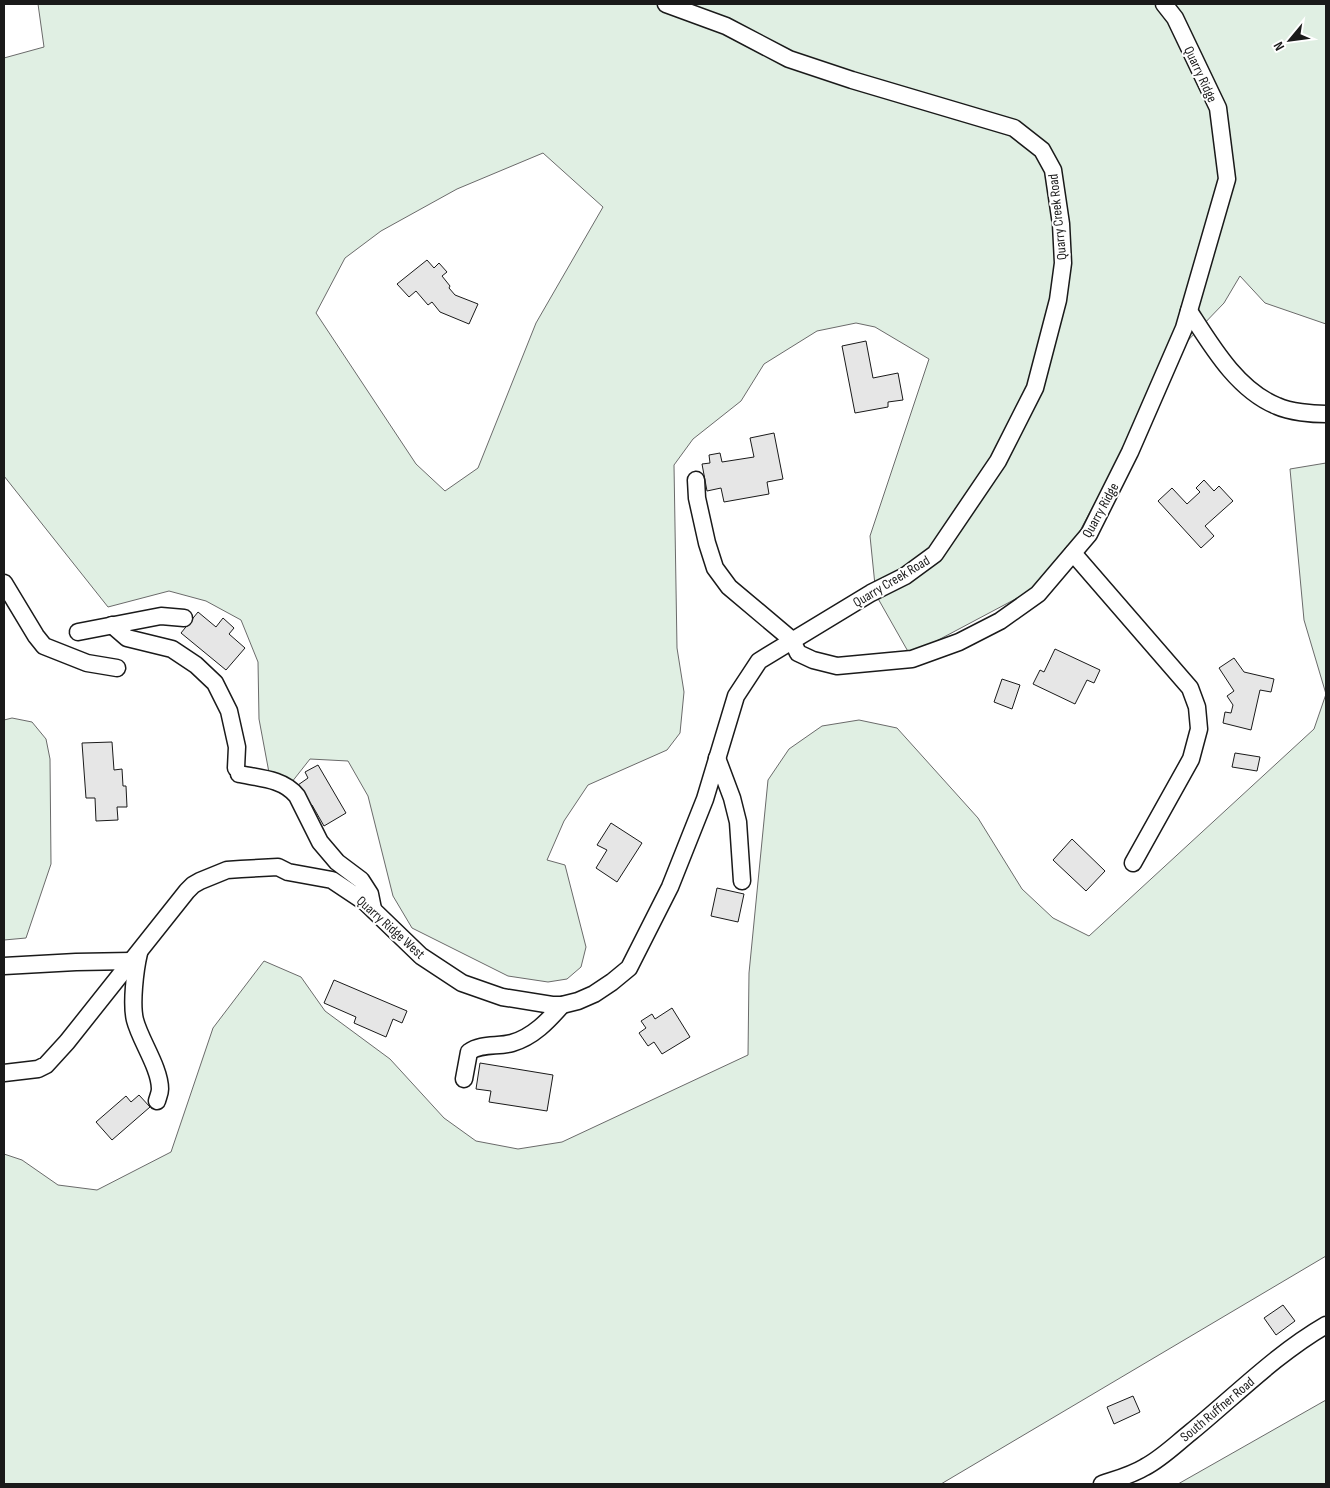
<svg xmlns="http://www.w3.org/2000/svg" width="1330" height="1488" font-family="'Sofia Sans Condensed',sans-serif">
<rect width="100%" height="100%" fill="#fff"/>
<!-- green -->
<g fill="#e0efe3" stroke="#6a6a6a" fill-rule="evenodd">
<path d="M38,4H1326V324L1265,303L1240,276L1224,303L1172,357L1055,578L910,655L876,595L870,536L929,359L875,327L856,323L817,331L764,364L741,401L693,439L674,465L677,648L684,692L680,733L667,750L588,785L564,821L547,860L565,865L586,947L581,967L567,979L548,982L508,976L412,928L393,896L368,796L348,761L310,759L284,792L270,778L259,719L258,662L241,620L206,601L169,591L108,607L4,476V58L44,47ZM543,153L603,207L536,323L478,468L445,491L416,464L316,313L345,258L381,231L457,189Z"/>
<path d="M1326,463V1256L941,1484H4V1154L22,1160L58,1185L97,1190L171,1152L213,1028L264,961L301,977L325,1011L390,1059L444,1118L476,1141L518,1149L562,1142L748,1055L749,973L768,780L789,749L822,726L859,720L897,728L978,818L1022,889L1053,918L1089,936L1314,729L1326,694L1304,620L1290,469Z"/>
<path d="M12,718L32,722L46,739L50,759L51,864L26,938L4,940V720Z"/>
<path d="M1326,1400V1484H1178Z"/>
</g>
<!-- building -->
<g fill="#e6e6e6" stroke="#1a1a1a">
<path d="M427,260L434,268L439,263L447,272L442,276L450,286L449,288L455,295L478,304L469,324L440,312L432,302L428,305L416,291L409,297L397,284Z"/>
<path d="M866,341L873,378L898,373L903,400L888,402V407L855,413L842,346Z"/>
<path d="M774,433L783,479L767,482L769,494L724,502L721,488L707,491L702,464L710,463L709,455L720,453L722,462L754,457L750,438Z"/>
<path d="M1204,480L1214,491L1219,486L1233,501L1205,526L1214,536L1201,548L1158,501L1172,488L1187,504L1200,492L1196,488Z"/>
<path d="M198,612L216,627L223,618L234,628L229,634L245,648L226,670L181,633Z"/>
<path d="M1055,649L1100,670L1094,683L1087,680L1075,704L1033,684L1040,670L1044,672Z"/>
<path d="M1234,658L1244,672L1274,679L1271,692L1260,690L1251,730L1223,723L1225,712L1231,713L1233,705L1227,696L1234,691L1219,668Z"/>
<path d="M1002,679L1020,685L1012,709L994,702Z"/>
<path d="M112,742L114,770L122,769L123,786H126L127,807H117L118,820L96,821L95,798H86L82,743Z"/>
<path d="M1235,753L1260,757L1257,771L1232,767Z"/>
<path d="M318,765L346,813L324,826L312,805L307,808L303,794L298,785L308,778L305,772Z"/>
<path d="M611,823L642,843L617,882L596,868L607,850L597,845Z"/>
<path d="M1072,839L1105,871L1086,891L1053,860Z"/>
<path d="M717,888L744,894L738,922L711,916Z"/>
<path d="M334,980L407,1011L402,1023L393,1019L386,1037L354,1023L356,1017L324,1003Z"/>
<path d="M672,1008L690,1037L662,1054L654,1042L648,1046L639,1033L646,1028L641,1021L652,1014L655,1019Z"/>
<path d="M480,1063L553,1075L547,1111L489,1102L491,1091L476,1089Z"/>
<path d="M139,1095L150,1107L112,1140L96,1122L126,1096L131,1102Z"/>
<path d="M1283,1305L1295,1321L1276,1335L1264,1318Z"/>
<path d="M1133,1396L1140,1412L1114,1424L1107,1407Z"/>
</g>
<g fill="none" stroke-linecap="round" stroke-linejoin="round">
<!-- minor casing -->
<g stroke="#1a1a1a" stroke-width="19">
<g id="minor">
<path d="M1189,311C1211,345 1237,390 1277,406C1290,412 1312,414 1326,414"/>
<path d="M696,480L697,498L707,543L715,568L729,587L792,640L798,653L813,660L837,666L912,659L959,642L1000,621L1038,594L1089,534L1130,452L1184,328L1227,179L1218,108L1175,18L1164,4"/>
<path d="M1073,553L1190,688L1197,707L1199,729L1191,759L1133,863"/>
<path d="M4,583L36,636L44,646L87,663L117,668"/>
<path d="M112,625L127,638L172,649L196,665L215,683L229,711L237,747L236,768"/>
<path d="M78,632L161,616L184,618"/>
<path d="M717,758L732,798L738,822L742,881"/>
<path d="M239,774C260,778 284,779 297,796L320,842L337,862L361,880L370,894L373,909"/>
<path d="M139,953C135,970 131,1004 135,1020C140,1040 160,1068 160,1089C160,1093 158,1097 157,1101"/>
<path d="M4,966L76,962L132,961"/>
<path d="M4,1073L38,1069L46,1065L67,1042L187,891L193,885L200,881L227,870L241,869L278,867L288,872L332,880L365,902L421,956L462,983L502,997L552,1005H562L578,1001L594,994L612,982L629,968L670,887L705,799L736,696L759,661L871,593L905,576L935,554L998,461L1035,388L1058,300L1063,263L1061,224L1053,170L1042,150L1014,128L852,80L789,59L726,26L666,4"/>
<path d="M464,1079L469,1052C481,1043 498,1047 512,1043C533,1037 548,1021 562,1005"/>
<path d="M1102,1484C1117,1479 1132,1475 1145,1467C1162,1458 1176,1444 1191,1432C1235,1396 1276,1354 1326,1325"/>
</g>
</g>
<!-- minor -->
<use href="#minor" stroke="#fff" stroke-width="16"/>
</g>
<g text-anchor="middle" stroke-width="4" stroke-linejoin="round" paint-order="stroke">
<!-- street labels -->
<g font-size="14" fill="#1a1a1a" stroke="#fff">
<text transform="translate(1201 74) rotate(65)" y="5">Quarry Ridge</text>
<text transform="translate(1057 217) rotate(-96)" y="5">Quarry Creek Road</text>
<text transform="translate(1100 510) rotate(-61)" y="5">Quarry Ridge</text>
<text transform="translate(891 581) rotate(-31)" y="5">Quarry Creek Road</text>
<text transform="translate(391 927) rotate(42)" y="5">Quarry Ridge West</text>
<text transform="translate(1217 1409) rotate(-40)" y="5">South Ruffner Road</text>
</g>
</g>
<!-- border -->
<rect width="1330" height="1488" fill="none" stroke="#1a1a1a" stroke-width="10"/>
<!-- north arrow -->
<g transform="translate(1290 40) rotate(241)" stroke="#ffffff" stroke-width="4" paint-order="stroke">
<path d="M0-4L9 19L0 12L-9 19Z" fill="#1a1a1a"/>
<text y="-8" font-size="14" font-weight="bold" text-anchor="middle" fill="#1a1a1a">N</text>
</g>
</svg>
